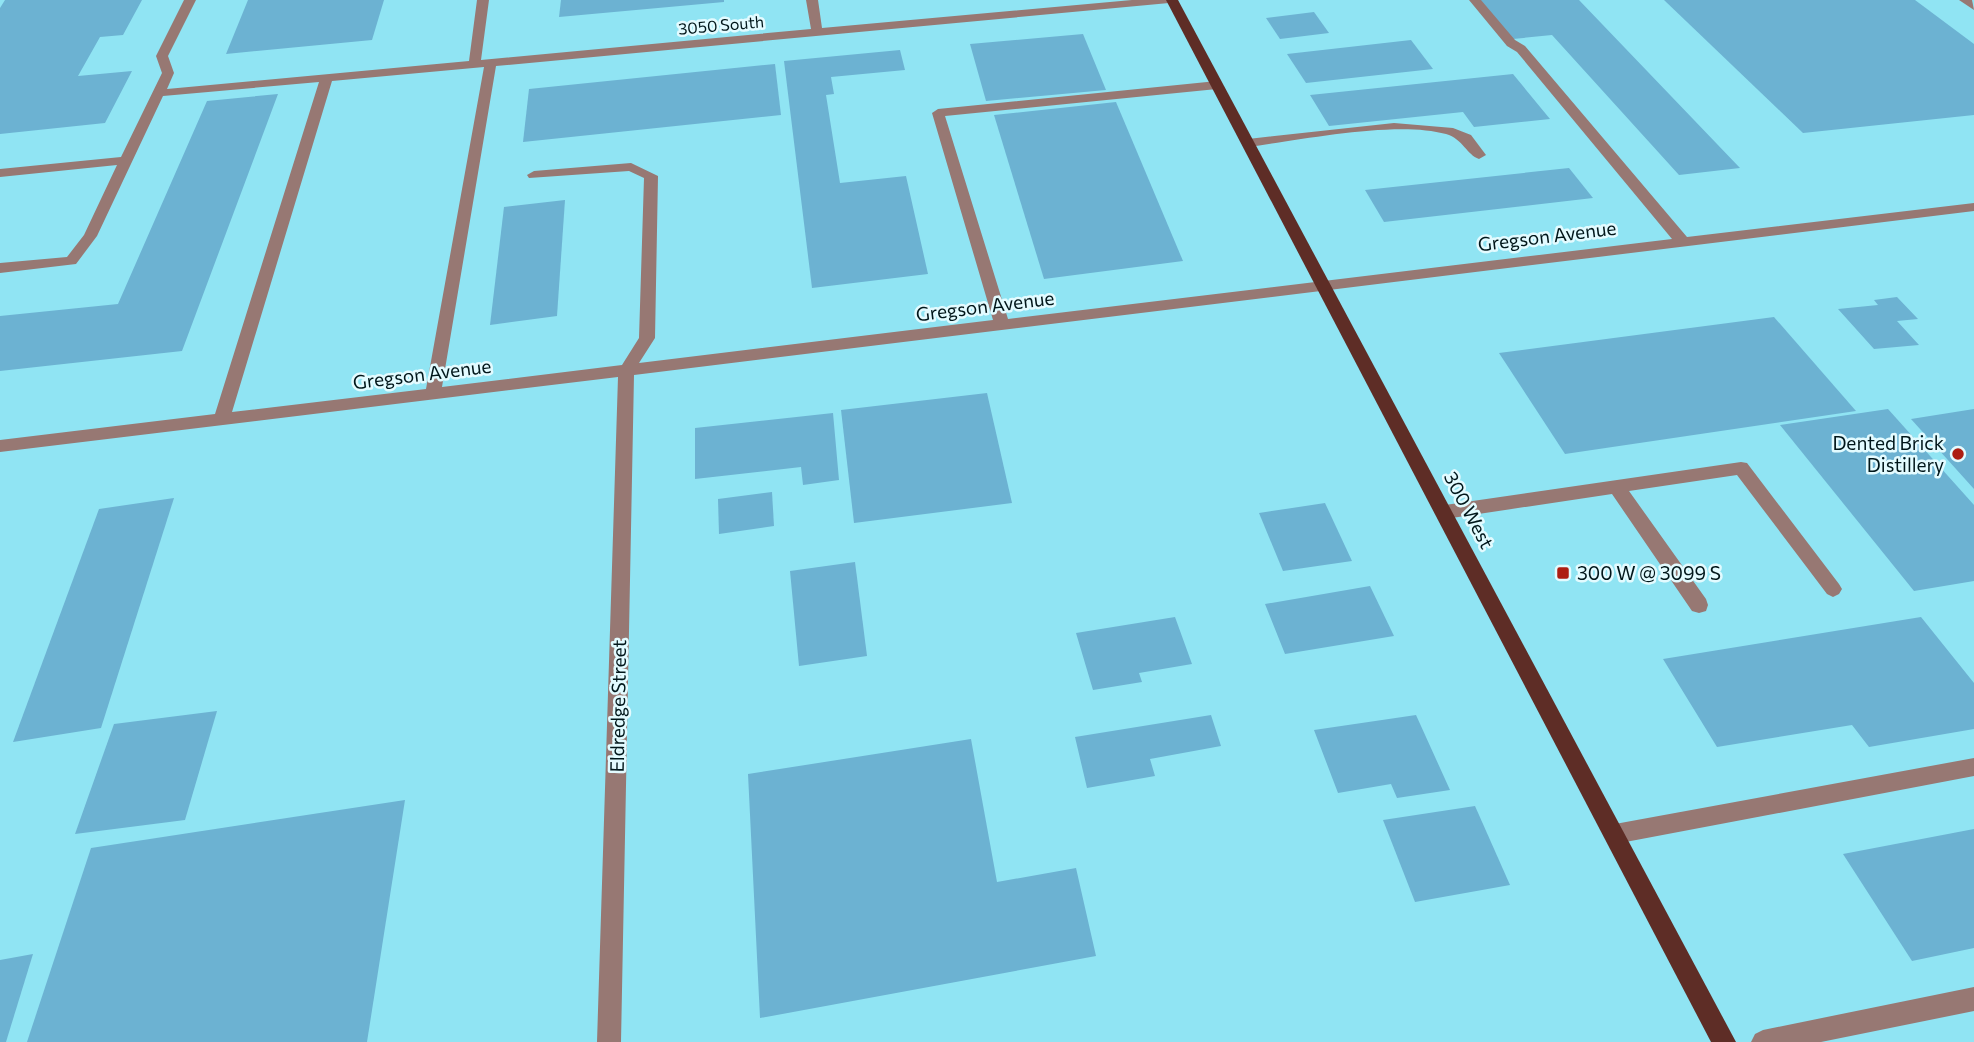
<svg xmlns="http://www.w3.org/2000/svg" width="1974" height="1042" font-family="Commissioner,sans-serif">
<rect width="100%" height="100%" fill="#90e4f3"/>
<!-- building -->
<g fill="#6cb2d2">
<path d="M5,0H142L123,35L100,37L78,76L132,71L105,123L0,134V8Z"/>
<path d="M248,0H384L372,40L226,54Z"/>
<path d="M561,0H724V2L559,17Z"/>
<path d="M1480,0H1579L1740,168L1679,175L1552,35L1513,39Z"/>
<path d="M1664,0H1915L1974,44V115L1803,133Z"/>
<path d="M1314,12L1329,33L1280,39L1266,18Z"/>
<path d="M1083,34L1106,90L986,101L970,44Z"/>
<path d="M1411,40L1433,69L1306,83L1287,54Z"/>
<path d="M900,50L905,70L831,77L834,94L826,95L840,183L906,176L928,274L812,288L784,61Z"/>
<path d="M775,64L781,115L523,142L529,89Z"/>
<path d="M1513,74L1550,119L1474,127L1463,112L1329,126L1310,95Z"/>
<path d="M278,94L182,351L0,371V316L118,304L207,101Z"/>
<path d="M1116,102L1183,261L1044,279L994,115Z"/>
<path d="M1569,168L1593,198L1384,222L1365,190Z"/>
<path d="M565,200L557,316L490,325L504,207Z"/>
<path d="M1897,297L1918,319L1897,321L1919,345L1874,349L1838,309L1878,305L1874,300Z"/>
<path d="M1774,317L1856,411L1565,454L1499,353Z"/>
<path d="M987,393L1012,503L854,523L841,410Z"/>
<path d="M1888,409L1974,505V581L1914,591L1780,425Z"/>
<path d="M1974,409V489L1911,419Z"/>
<path d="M833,413L839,480L803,485L801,467L695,479V428Z"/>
<path d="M772,492L774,526L719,534L718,499Z"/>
<path d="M174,498L101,728L13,742L99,509Z"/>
<path d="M1325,503L1352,561L1283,571L1259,513Z"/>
<path d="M855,562L867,656L799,666L790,571Z"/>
<path d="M1370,586L1394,636L1285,654L1265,604Z"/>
<path d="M1175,617L1192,664L1139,673L1142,682L1093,690L1076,633Z"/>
<path d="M1921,617L1974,683V729L1869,747L1852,725L1717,747L1663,659Z"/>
<path d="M217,711L185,820L75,834L114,724Z"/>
<path d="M1211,715L1221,746L1150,759L1155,776L1087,788L1075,737Z"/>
<path d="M1416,715L1450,790L1397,798L1391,784L1338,793L1314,730Z"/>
<path d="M971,739L997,882L1076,868L1096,956L760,1018L748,774Z"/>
<path d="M405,800L367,1042H27L91,848Z"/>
<path d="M1475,806L1510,885L1415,902L1383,820Z"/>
<path d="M1974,829V948L1912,961L1843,854Z"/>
<path d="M33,954L6,1042H0V960Z"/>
</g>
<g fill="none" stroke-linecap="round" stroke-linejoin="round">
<!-- minor -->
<g fill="#977873" fill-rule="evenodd">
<path d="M184,0H196L168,56L174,73L167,89L469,61L477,0H489L481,60L811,29L806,0H818L822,28L1132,0H1175L1169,3L496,66L442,387L622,365L639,338L644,178L629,171L529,178L527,175L534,171L631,163L658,176L655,338L639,363L993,320L932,113L938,109L1217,81L1223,85L1217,89L945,116L1008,319L1672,239L1517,52L1507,46L1469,0H1481L1515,40L1525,46L1687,237L1974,203V211L634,375L621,1042H597L618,377L0,452V440L215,414L319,82L163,96L97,236L76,264L0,273V263L67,257L84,235L117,165L0,177V169L121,157L162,73L156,56ZM484,67L426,389L232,412L332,81Z"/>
<path d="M1959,0H1972L1974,10Z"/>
<path d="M1394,123L1453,128L1471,135L1486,155L1479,159C1467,155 1463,139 1446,134C1397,120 1300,140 1248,147L1241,143L1248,139Z"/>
<path d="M1741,462L1747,463L1839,584L1842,589L1839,594L1833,597L1827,594L1737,475L1629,491L1706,599L1708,605L1706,611L1699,613L1692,611L1612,494L1445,519L1439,517L1436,512L1439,507L1445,505Z"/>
<path d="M1974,758V776L1615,844L1608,841L1604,834L1608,827L1615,824Z"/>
<path d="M1974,987V1011L1821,1042H1751L1755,1034L1763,1030Z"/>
</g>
<!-- major -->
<path fill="#5e2d26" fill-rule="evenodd" d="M1166,0H1178L1736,1042H1711Z"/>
</g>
<!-- markers -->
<g fill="#ad1d12" stroke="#e3fbff" stroke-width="2.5">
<circle cx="1958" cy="454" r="7"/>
<rect x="1556" y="566" width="14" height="14" rx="3.5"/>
</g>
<g text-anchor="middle" stroke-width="5" stroke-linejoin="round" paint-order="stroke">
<!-- far-street labels -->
<g font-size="16" fill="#00161a" stroke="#e3fbff">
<text transform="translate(721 25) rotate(-5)" y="6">3050 South</text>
</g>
<!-- street labels -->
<g font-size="19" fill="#00161a" stroke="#e3fbff">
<text transform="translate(1547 236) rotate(-7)" y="7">Gregson Avenue</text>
<text transform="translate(985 306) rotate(-7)" y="7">Gregson Avenue</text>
<text transform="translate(422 374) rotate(-7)" y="7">Gregson Avenue</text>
<text transform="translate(1469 510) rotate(62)" y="7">300 West</text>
<text transform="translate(618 706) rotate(-89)" y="7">Eldredge Street</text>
</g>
<!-- poi labels -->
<g font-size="19" fill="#00161a" stroke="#e3fbff" text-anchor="end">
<text x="1944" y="450">Dented Brick<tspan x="1944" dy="22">Distillery</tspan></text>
<text x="1577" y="580" text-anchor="start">300 W @ 3099 S</text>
</g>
</g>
</svg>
